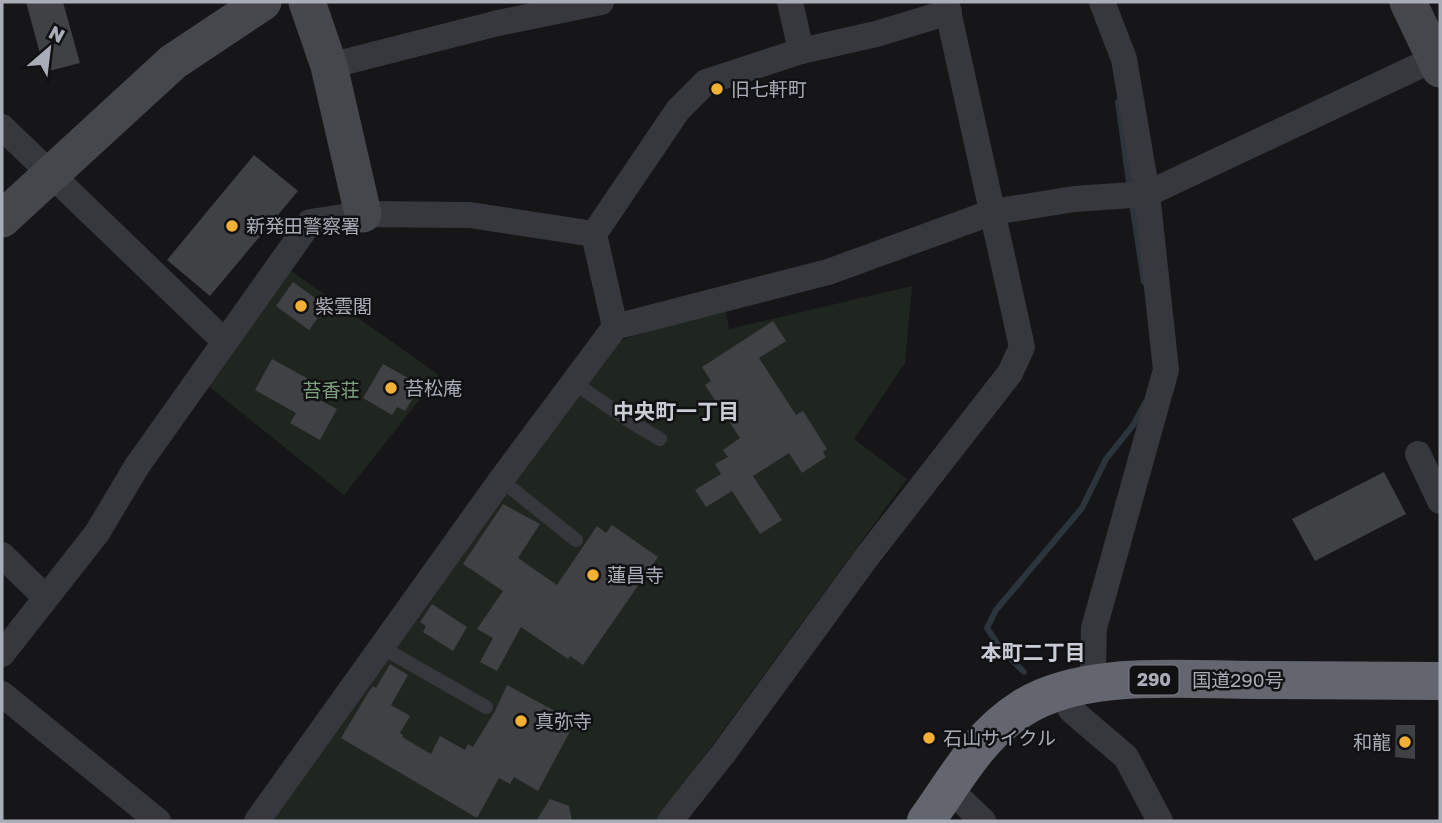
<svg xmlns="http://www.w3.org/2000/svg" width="1442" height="823" font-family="'Golos Text','Noto Sans JP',sans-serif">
<rect width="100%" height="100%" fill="#161618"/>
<!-- green -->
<g fill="#1e261f">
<path d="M287,268L439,375L344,495L207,385Z"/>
<path d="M912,286L905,363L854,439L907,479L657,821H272L616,342L725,307L729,329Z"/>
</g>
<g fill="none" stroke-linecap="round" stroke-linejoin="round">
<!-- stream -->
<g stroke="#2c353c" stroke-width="6">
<path d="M1118,102L1130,189"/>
<path d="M1132,203L1144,282"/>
<path d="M1024,672L1001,649L987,628L996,610L1082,508L1106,459L1134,424L1145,403"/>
</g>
</g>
<!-- building -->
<g fill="#404145">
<path d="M26,2H63L80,63L45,72Z"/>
<path d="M254,155L298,191L210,296L167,260Z"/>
<path d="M293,282L326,306L309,330L276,306Z"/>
<path d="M773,321L786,341L759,358L796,415L803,411L827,449L823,452L826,457L802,473L789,453L753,476L782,520L760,534L732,491L706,507L695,490L721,474L715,464L728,457L723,450L740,438L705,385L711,381L702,367Z"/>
<path d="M272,359L314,382L308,394L337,409L320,440L290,423L296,413L255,390Z"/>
<path d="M383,364L417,383L411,393L415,395L405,411L397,407L392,415L363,398Z"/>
<path d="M1384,472L1406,514L1315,561L1292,519Z"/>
<path d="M503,504L540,524L518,558L557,585L597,526L606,533L612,525L658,557L583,665L570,656L568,659L521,627L497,671L480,662L493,638L477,629L503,591L463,564Z"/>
<path d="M432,604L467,627L453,651L423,632L426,626L420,622Z"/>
<path d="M390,664L408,675L391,705L410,716L400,733L403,735L402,737L431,754L440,736L465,750L468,744L473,747L495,711L507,685L575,722L538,791L514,777L510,784L499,778L477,818L341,738L368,693L373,686L376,688Z"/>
<path d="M1396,725H1415V759L1395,757Z"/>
<path d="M550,799L569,806L572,821H536Z"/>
</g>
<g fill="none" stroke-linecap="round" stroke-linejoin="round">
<!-- lane -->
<g stroke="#37383d" stroke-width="14">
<path d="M573,382L631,422L660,439"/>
<path d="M501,480L576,540"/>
<path d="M381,647L486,707"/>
</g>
<!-- street -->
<g stroke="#37383d" stroke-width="26">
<path d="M790,2L801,51"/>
<path d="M329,66L498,23L601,2"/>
<path d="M2,127L224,341"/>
<path d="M615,327L594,234L678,110L706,82L801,51L876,34L949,12"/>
<path d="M1418,454L1440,501"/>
<path d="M2,555L45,597"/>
<path d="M2,654L97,533L137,466L310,222L363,214L470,215L594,234"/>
<path d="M1098,682L1093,665L1094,628L1166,370L1147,194L1124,59L1102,2"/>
<path d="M1060,691L1071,710L1126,757L1160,821"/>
<path d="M2,694L158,821"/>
<path d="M946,793L962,801L983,821"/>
<path d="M257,821L501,480L615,327L828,272L993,212L1074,199L1147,194L1440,56"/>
<path d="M670,821L723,754L866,558L1010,373L1022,347L946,2"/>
</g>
<!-- secondary -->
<g stroke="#45474d" stroke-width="37">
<path d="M307,2L329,66L363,214"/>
<path d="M1408,2L1440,69"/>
<path d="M2,219L173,62L263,2"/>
</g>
<!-- highway -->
<path stroke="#63666e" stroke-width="38" d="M926,821C955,781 978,736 1021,709C1082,669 1184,680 1255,680C1316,680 1378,681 1440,681"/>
</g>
<!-- markers -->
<g fill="#f2b134" stroke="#111113" stroke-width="2.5">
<circle cx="717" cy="89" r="7"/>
<circle cx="232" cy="226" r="7"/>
<circle cx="301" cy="306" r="7"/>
<circle cx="391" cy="388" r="7"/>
<circle cx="593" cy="575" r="7"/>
<circle cx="521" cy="721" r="7"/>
<circle cx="929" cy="738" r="7"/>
<circle cx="1405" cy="742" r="7"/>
</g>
<g text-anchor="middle" stroke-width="5" stroke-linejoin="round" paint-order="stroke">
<!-- shield labels -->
<rect fill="#111113" stroke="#7b7e86" stroke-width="2" x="1129.5" y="665.5" width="49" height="29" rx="5"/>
<g font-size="18" font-weight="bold" fill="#a8adb8">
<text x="1154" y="686">290</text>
</g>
<!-- poi labels -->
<g font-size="19" fill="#a8adb8" stroke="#111113" text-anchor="start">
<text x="731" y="96">旧七軒町</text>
<text x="246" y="233">新発田警察署</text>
<text x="315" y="313">紫雲閣</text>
<text x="405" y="395">苔松庵</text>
<text x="607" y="582">蓮昌寺</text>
<text x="535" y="728">真弥寺</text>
<text x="943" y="745">石山サイクル</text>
<text x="1391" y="749" text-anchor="end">和龍</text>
</g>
<!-- park labels -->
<g font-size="19" fill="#7fa381" stroke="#111113">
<text x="331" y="397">苔香荘</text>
</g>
<!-- street labels -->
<g font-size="19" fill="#a8adb8" stroke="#111113">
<text x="1238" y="687">国道290号</text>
</g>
<!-- neighbourhood labels -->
<g font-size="21" font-weight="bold" fill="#c9ccd4" stroke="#111113">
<text x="676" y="419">中央町一丁目</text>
<text x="1033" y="660">本町二丁目</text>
</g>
</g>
<!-- border -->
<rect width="1442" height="823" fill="none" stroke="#a8adb8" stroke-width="7"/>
<!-- north arrow -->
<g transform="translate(49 49) rotate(28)" stroke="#111113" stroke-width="5" paint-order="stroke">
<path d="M0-5L12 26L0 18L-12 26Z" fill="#a8adb8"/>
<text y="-10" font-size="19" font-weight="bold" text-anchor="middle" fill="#a8adb8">N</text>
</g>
</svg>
